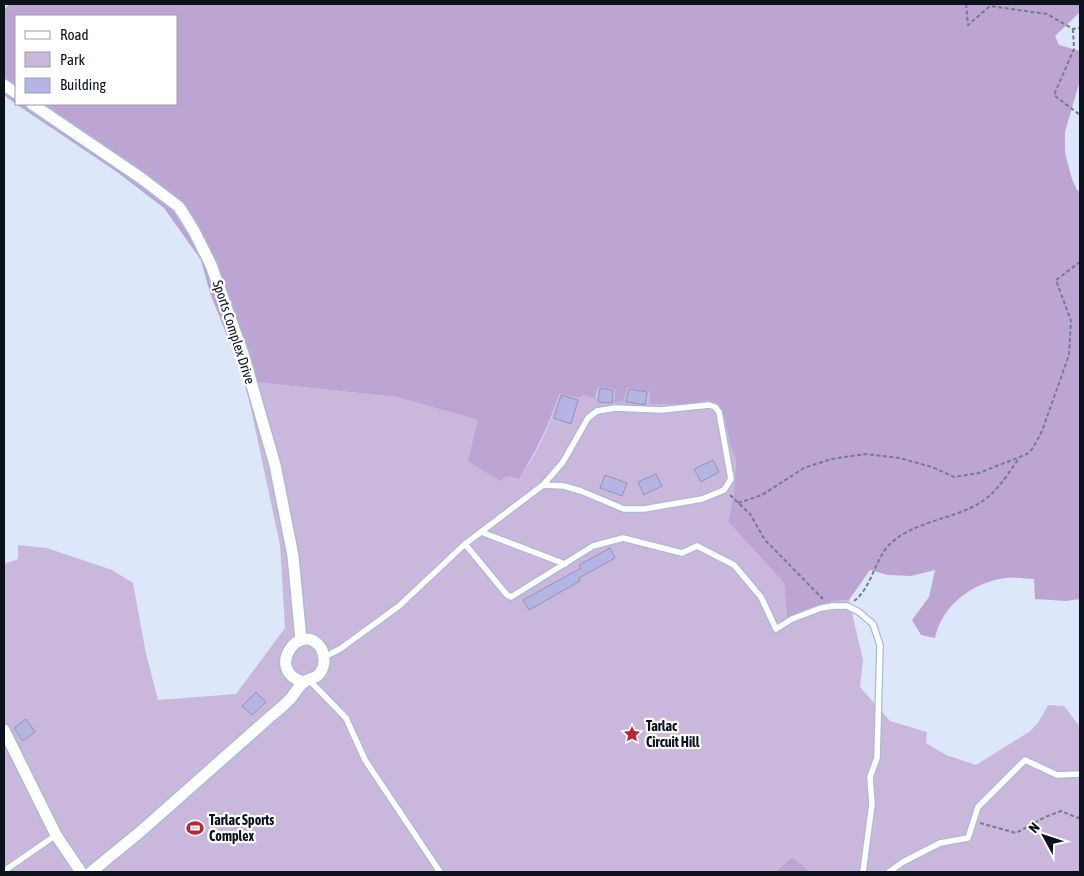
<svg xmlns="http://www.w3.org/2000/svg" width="1084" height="876" font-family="'Asap Condensed',sans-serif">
<rect width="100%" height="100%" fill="#dce8fa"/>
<!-- green -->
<path fill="#cab8dc" d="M245,381L396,397L478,420L508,476L517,480C537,455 550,425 559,394L579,398L584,395L596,397L598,387L615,389L614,401H624L628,388L650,391V404H685L716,401L724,416L730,445L736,459L734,492L728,522L784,583L787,616L833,601L849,600L863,660L860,687L890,721L927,732L926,743L946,755L976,765L1029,732L1038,723L1048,705L1064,706L1080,727V872H811L792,857L775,872H4V564L18,559V545L47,548L112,570L133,583L146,654L158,700L236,694L285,628L280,545Z"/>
<!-- forest -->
<g fill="#bda5d3">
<path d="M9,4H1080V12L1055,36L1059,45L1080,51V80L1065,132V153L1072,179L1077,190L1080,192V599L1066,601L1035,599L1034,579C1025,579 1015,577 1006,578C973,582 942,605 935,638L921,635L912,620L929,597L935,570L911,576L888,575L870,570L849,600L833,601L787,617L784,583L728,522L734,492L736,459L730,445L724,416L716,402L688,404H650V392L628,388L624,401L614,402L615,389L598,387L595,399L584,395L579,398L559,394C549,426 536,452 518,480L508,476L500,481L468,461L478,420L396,397L245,381L210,293L201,260L164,208L117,172L16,104H176V16H16V104L4,95V10Z"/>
<path d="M792,857L811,872H775Z"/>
</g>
<!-- building -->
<g fill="#b4b5e5" stroke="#9494b4">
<path d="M600,388L613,390L612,403L598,402Z"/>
<path d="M629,389L647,392L645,405L626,402Z"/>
<path d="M561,395L578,400L571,424L554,418Z"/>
<path d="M713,460L719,472L701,482L694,469Z"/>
<path d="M656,474L662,486L644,495L638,482Z"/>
<path d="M605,475L627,483L622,496L600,488Z"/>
<path d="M610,548L615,558L579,578L580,581L529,610L523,600L581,568L579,565Z"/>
<path d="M256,692L266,702L252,715L242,706Z"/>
<path d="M26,719L35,732L23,741L14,728Z"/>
</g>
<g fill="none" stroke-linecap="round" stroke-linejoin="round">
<!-- lane casing -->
<g stroke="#a8bbd8" stroke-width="8">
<g id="lane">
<path d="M481,532L565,564"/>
<path d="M465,544L507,595L511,597L593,546L623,538L682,553L697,546L734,565L761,597L776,629L792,619L821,608L833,606H847L859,612L873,624L880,645L877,758L870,777L872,804L863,872"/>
<path d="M324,657L340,649L399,606L465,544L543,485L563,462L588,418L597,411L615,408L661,410L709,405L715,407L719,412L731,479L724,490L702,499L644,509H624L581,491L564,486L543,485"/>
<path d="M309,680L346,718L365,760L440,872"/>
<path d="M4,871L56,835"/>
<path d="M889,872L903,862L940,843L968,838L978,807L1025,760L1057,775L1080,774"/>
</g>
</g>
<!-- street casing -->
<g stroke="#a8bbd8" stroke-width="14">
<g id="street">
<path d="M4,85L16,93"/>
<path d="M32,104L141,178L179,207L194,231L211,265L243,354L275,465L293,556L301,640"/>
<path d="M4,730L56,835L81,872"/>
<path d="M91,872L140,832L271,716C278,710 285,705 291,698C295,693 298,687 303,683C311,676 318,681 323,667C325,661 324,654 321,648C301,618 263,671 304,682"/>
</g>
</g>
<!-- path -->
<g stroke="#737c8a" stroke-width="2" stroke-dasharray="4 2.5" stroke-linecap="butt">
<path d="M966,4L968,25L990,6L1047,14L1073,29L1080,28"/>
<path d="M1073,29L1074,49L1054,95L1080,115"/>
<path d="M730,495L750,514L765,540L823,599"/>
<path d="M738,503L762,495L804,468L831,459L866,454L900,458L932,467L954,477L979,473L1027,454L1033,448L1042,431L1069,355L1071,321L1056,280L1080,262"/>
<path d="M854,601C872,588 874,559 891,543C916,521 950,520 978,504C996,494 1008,474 1019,458"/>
<path d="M980,823L1016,833L1045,817L1061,811L1078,818L1080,817"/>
</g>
<!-- lane -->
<use href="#lane" stroke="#fff" stroke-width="5.5"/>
<!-- street -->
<use href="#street" stroke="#fff" stroke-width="11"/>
</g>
<!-- icons -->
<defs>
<g id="sight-bare" transform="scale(1.35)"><path d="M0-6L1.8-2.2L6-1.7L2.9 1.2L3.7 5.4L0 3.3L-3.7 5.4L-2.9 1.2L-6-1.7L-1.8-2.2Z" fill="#b82735" stroke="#fff" stroke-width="2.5" paint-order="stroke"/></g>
<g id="stadium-bare" transform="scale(1.35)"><path d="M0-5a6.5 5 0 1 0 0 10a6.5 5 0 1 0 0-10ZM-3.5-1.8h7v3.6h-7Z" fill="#b82735" stroke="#fff" stroke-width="2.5" paint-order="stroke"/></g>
</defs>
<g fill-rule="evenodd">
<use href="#sight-bare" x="632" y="734"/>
<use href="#stadium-bare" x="195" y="828"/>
</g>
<g text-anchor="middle" stroke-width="4.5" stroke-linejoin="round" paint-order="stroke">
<!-- street labels -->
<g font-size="14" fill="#0b121c" stroke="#fff">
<text transform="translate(234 332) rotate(72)" y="5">Sports Complex Drive</text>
</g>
<!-- poi labels -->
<g font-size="14" font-weight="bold" fill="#0b121c" stroke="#fff" text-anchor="start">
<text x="646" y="731">Tarlac<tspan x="646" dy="16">Circuit Hill</tspan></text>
<text x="209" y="825">Tarlac Sports<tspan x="209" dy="16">Complex</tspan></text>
</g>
</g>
<!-- border -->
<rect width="1084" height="876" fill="none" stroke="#0b121c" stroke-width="10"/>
<!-- legend -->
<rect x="15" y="15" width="162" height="90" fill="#ffffff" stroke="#9da0a4"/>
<rect x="25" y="31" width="25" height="8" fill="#ffffff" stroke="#9da0a4"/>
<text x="60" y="40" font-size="15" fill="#0b121c">Road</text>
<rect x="25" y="52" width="25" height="15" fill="#cab8dc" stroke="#9da0a4"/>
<text x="60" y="65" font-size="15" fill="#0b121c">Park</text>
<rect x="25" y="78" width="25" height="15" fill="#b4b5e5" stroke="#9da0a4"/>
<text x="60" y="90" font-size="15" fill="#0b121c">Building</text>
<!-- north arrow -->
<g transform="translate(1044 836) rotate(310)" stroke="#ffffff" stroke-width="4" paint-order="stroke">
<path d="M0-4L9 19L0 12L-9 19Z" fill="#0b121c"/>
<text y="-8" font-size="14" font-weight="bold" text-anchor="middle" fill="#0b121c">N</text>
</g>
</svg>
